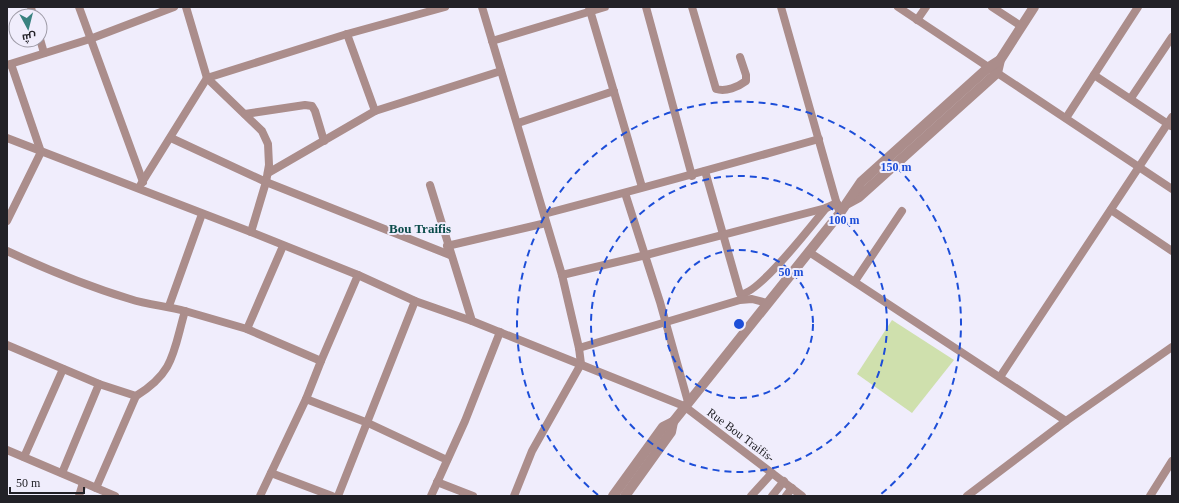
<svg xmlns="http://www.w3.org/2000/svg" width="1179" height="503" font-family="'Times New Roman',Cairo,serif">
<rect width="100%" height="100%" fill="#f0edfc"/>
<!-- green -->
<path fill="#cfe0ad" d="M892,320L954,360L912,413L857,374Z"/>
<g fill="none" stroke-linecap="round" stroke-linejoin="round">
<!-- minor -->
<g stroke="#ab8d8b" stroke-width="8">
<path d="M31,7L33,16"/>
<path d="M79,7L143,182"/>
<path d="M186,7L207,78L262,131L268,144L269,165L266,182L251,232"/>
<path d="M482,7L562,275L579,348L581,364L532,451L514,496"/>
<path d="M589,7L642,187"/>
<path d="M646,7L692,176"/>
<path d="M692,7L716,89C726,92 738,87 746,81V75L740,57"/>
<path d="M781,7L838,208"/>
<path d="M898,7L1172,189"/>
<path d="M992,7L1021,26"/>
<path d="M917,20L926,7"/>
<path d="M347,34L375,111"/>
<path d="M40,39L44,53"/>
<path d="M492,41L605,7"/>
<path d="M7,65L90,39L174,7"/>
<path d="M1094,75L1171,126"/>
<path d="M207,78L347,34L445,7"/>
<path d="M1131,98L1172,37"/>
<path d="M245,114L305,105L312,106L315,111L324,141"/>
<path d="M1066,118L1138,7"/>
<path d="M518,123L614,91"/>
<path d="M7,138L251,232L358,275L415,301L472,321L684,406L802,496"/>
<path d="M171,138L266,182L450,255"/>
<path d="M705,171L740,294C757,296 813,224 826,208"/>
<path d="M268,173L375,111L501,71"/>
<path d="M141,184L207,78"/>
<path d="M430,185L472,321"/>
<path d="M625,193L660,302L688,402"/>
<path d="M1111,210L1172,251"/>
<path d="M544,214C636,190 727,165 819,139"/>
<path d="M7,221L41,152L11,64"/>
<path d="M447,246L546,223"/>
<path d="M7,251C48,270 87,286 130,299C148,305 167,306 185,311C173,352 175,372 136,396L99,384L7,345"/>
<path d="M809,252L1066,421"/>
<path d="M562,275L646,255L826,208L837,203"/>
<path d="M855,281L902,211"/>
<path d="M169,306L202,214"/>
<path d="M185,311L247,329L321,361L358,275"/>
<path d="M247,329L283,246"/>
<path d="M579,348L740,300L752,299L767,303"/>
<path d="M1000,377L1172,117"/>
<path d="M306,399L368,423L447,460"/>
<path d="M7,450L115,496"/>
<path d="M24,457L63,369"/>
<path d="M62,473L99,384"/>
<path d="M271,473L332,496"/>
<path d="M437,482L473,496"/>
<path d="M96,488L136,396"/>
<path d="M79,496L83,483"/>
<path d="M260,496L306,399L321,361"/>
<path d="M338,496L415,301"/>
<path d="M431,496L465,421L500,332"/>
<path d="M751,496L772,473"/>
<path d="M772,496L784,481"/>
<path d="M786,496L792,488"/>
<path d="M967,496L1066,421L1172,347"/>
<path d="M1150,496L1172,461"/>
</g>
<!-- tertiary -->
<g stroke="#ab8d8b" stroke-width="10">
<path d="M848,203L859,197L997,73L1000,60L1034,7"/>
<path d="M613,496L663,427L673,422L840,213L861,182L989,67L1000,60"/>
<path d="M625,496L671,432L673,422"/>
</g>
</g>
<!-- distance rings -->
<g fill="none" stroke="#1d4ed8" stroke-width="2" stroke-dasharray="7 5">
<circle cx="739" cy="324" r="74"/>
<circle cx="739" cy="324" r="148"/>
<path d="M598 495A222 222 0 1 1 880 495"/>
</g>
<g text-anchor="middle" stroke-width="4" stroke-linejoin="round" paint-order="stroke">
<!-- street labels -->
<g font-size="12" fill="#222127" stroke="#f0edfc">
<text transform="translate(741 435) rotate(37)" y="4">Rue Bou Traifis-</text>
</g>
<!-- neighbourhood labels -->
<g font-size="13" font-weight="bold" fill="#0a4b4a" stroke="#f0edfc">
<text x="420" y="233">Bou Traifis</text>
</g>
</g>
<circle cx="739" cy="324" r="6" fill="#1d4ed8" stroke="#f0edfc" stroke-width="2"/>
<g font-size="12" text-anchor="middle" font-weight="bold" fill="#1d4ed8" stroke="#f0edfc" stroke-width="4" stroke-linejoin="round" paint-order="stroke">
<text x="896" y="171">150 m</text>
<text x="844" y="224">100 m</text>
<text x="791" y="276">50 m</text>
</g>
<!-- border -->
<rect width="1179" height="503" fill="none" stroke="#222127" stroke-width="16"/>
<!-- north arrow -->
<g transform="translate(28 28) rotate(173)"><circle r="19" fill="#f0edfc" stroke="#9e9ba7"/>
<path d="M0-3L7 15L0 10L-7 15Z" fill="#398280"/>
<text y="-6" font-size="11" font-weight="bold" text-anchor="middle" fill="#222127">ش</text>
</g>
<!-- scale -->
<path d="M10 487v6h74v-6" fill="none" stroke="#222127" stroke-width="2"/>
<text x="16" y="487" font-size="12" fill="#222127" stroke="#f0edfc" stroke-width="3" paint-order="stroke">50 m</text>
</svg>
